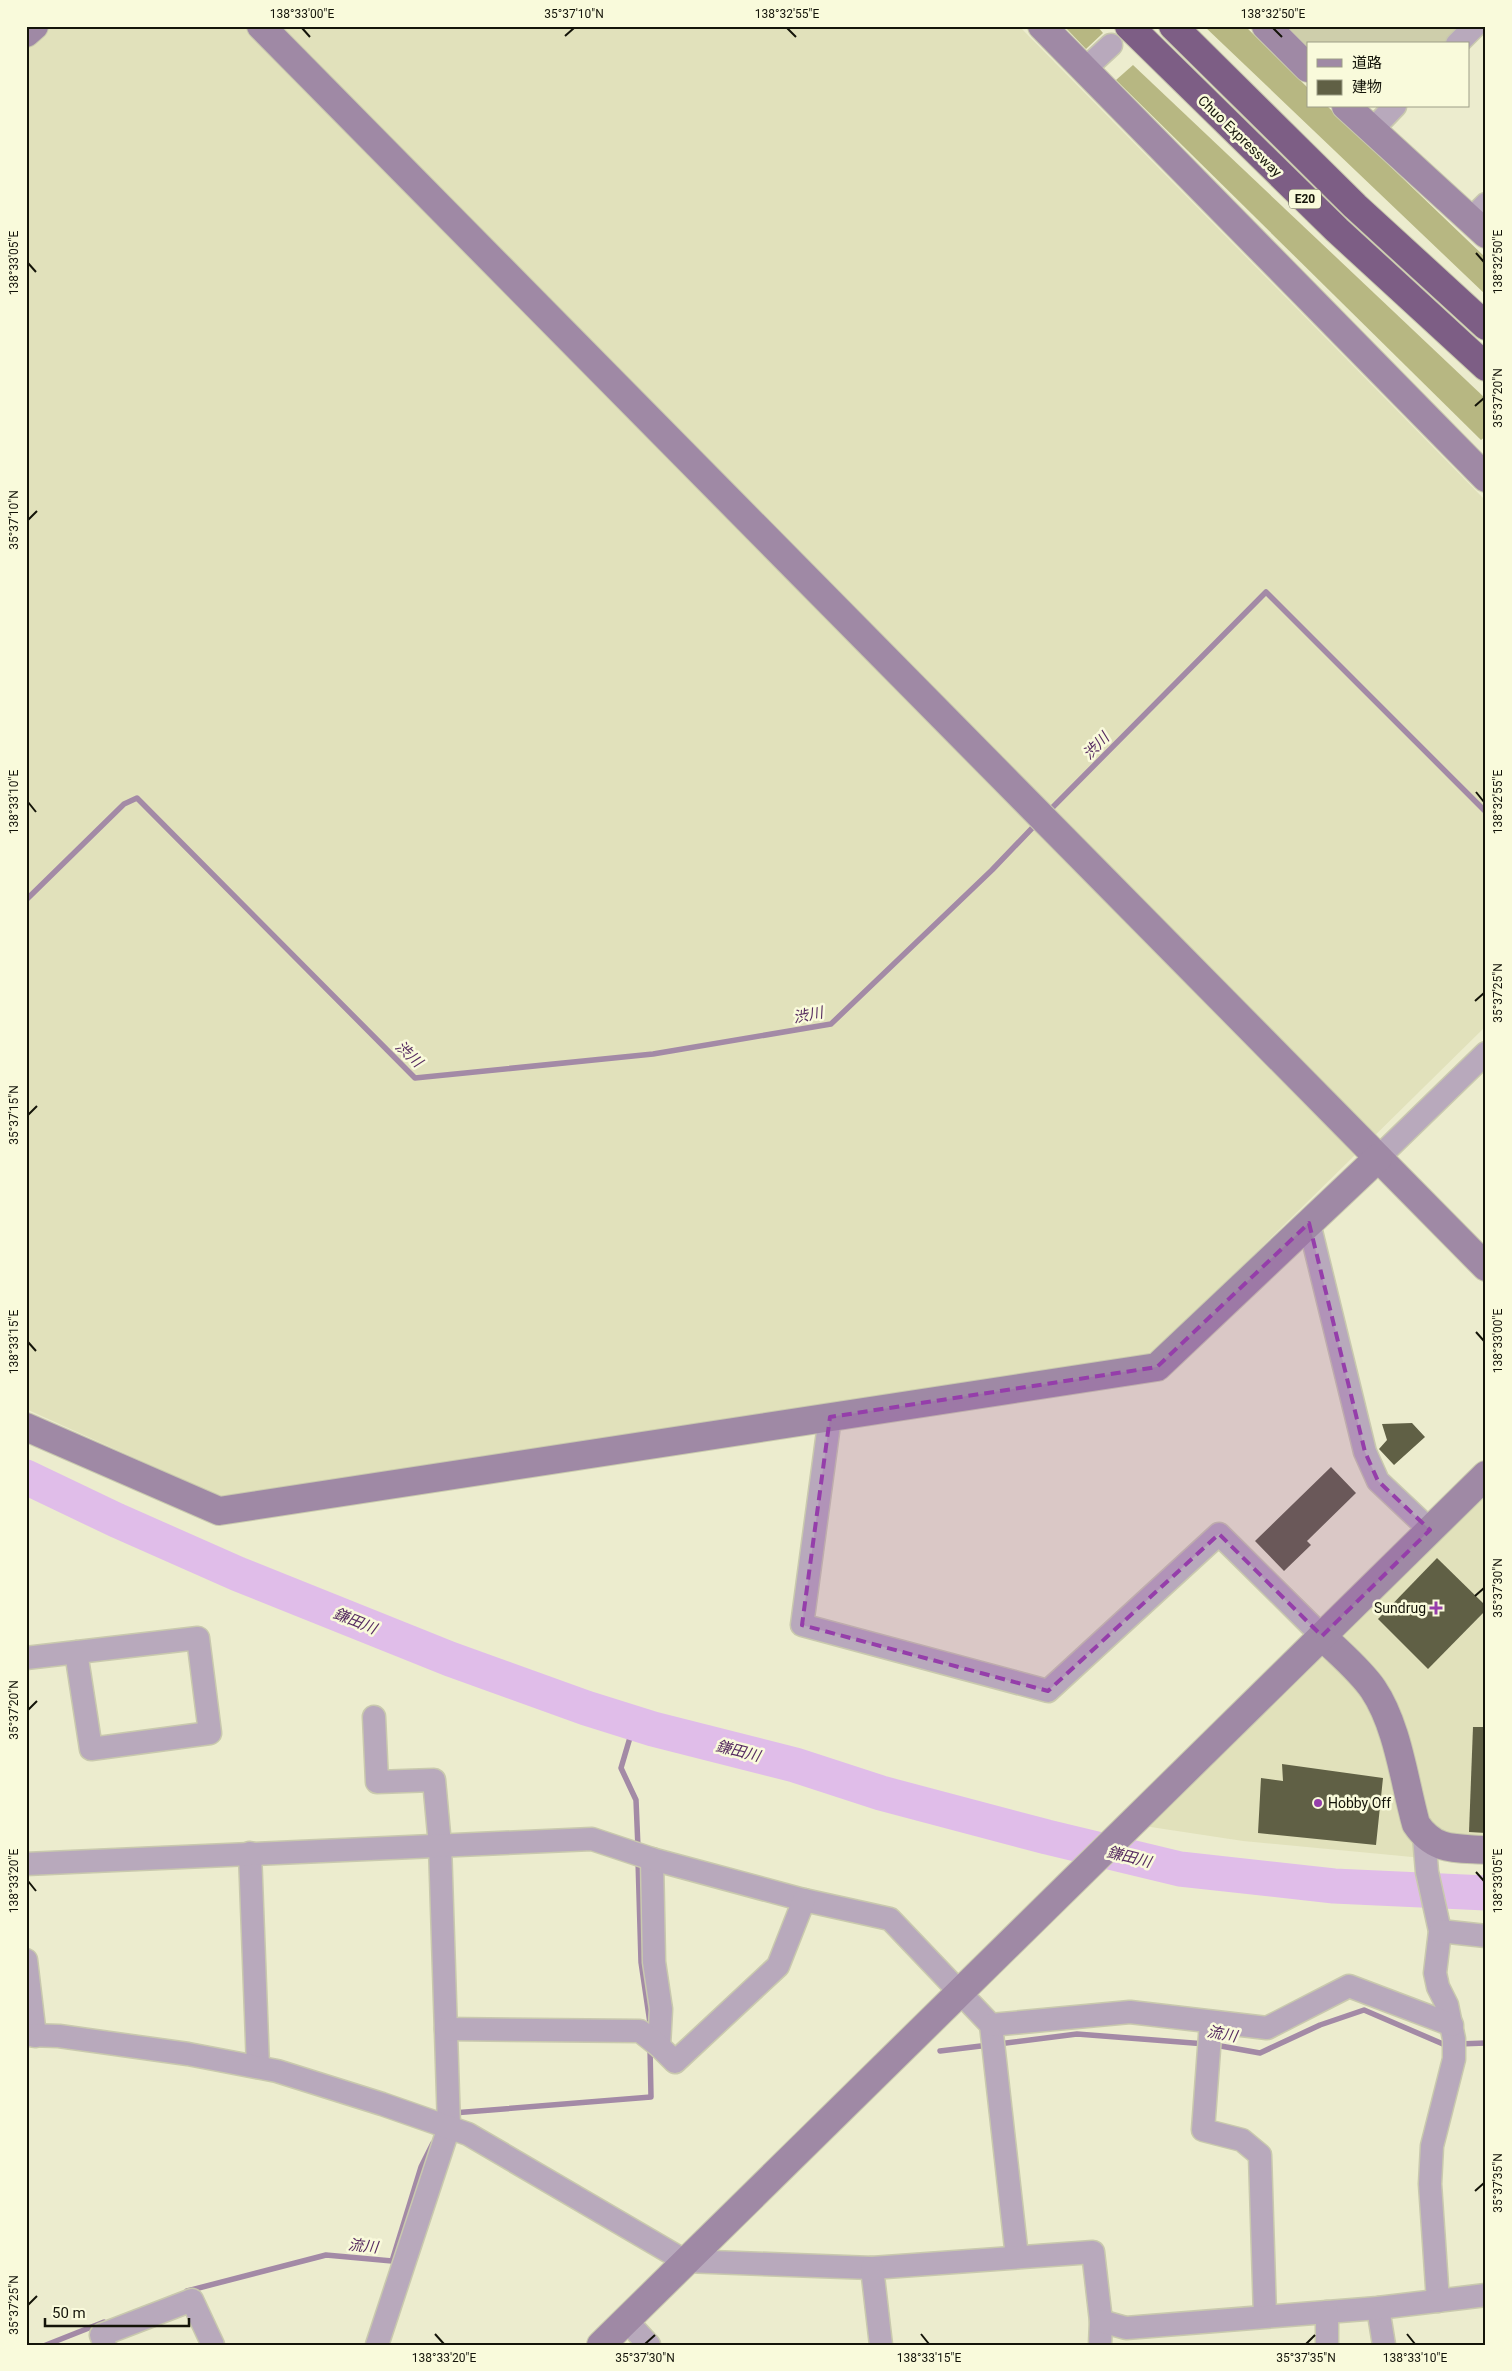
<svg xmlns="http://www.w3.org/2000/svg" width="1512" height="2371" font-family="Roboto,'Noto Sans JP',sans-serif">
<rect width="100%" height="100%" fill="#ececce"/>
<!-- built -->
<g fill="#e1e1bb">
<path d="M26,26H1019L1486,501V1026L1152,1355L226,1499L26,1409Z"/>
<path d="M1486,1475V1864L1243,1841L1131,1824Z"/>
</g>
<!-- green -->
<path fill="#ceceab" d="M1282,26H1460L1443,44H1308V51Z"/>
<!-- forest -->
<g fill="#b7b782">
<path d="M1064,26H1097L1103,33L1086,49Z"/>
<path d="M1204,26H1245L1308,88V106H1327L1486,258V295Z"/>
<path d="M1133,65L1486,399V436L1481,440L1116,80Z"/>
</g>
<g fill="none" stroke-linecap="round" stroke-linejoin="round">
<!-- stream -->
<g stroke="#a38aa6" stroke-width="5.5">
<path d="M1047,813L1266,592L1486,812"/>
<path d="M26,900L124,804L137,798L415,1078L653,1054L831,1024L992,870L1037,823"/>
<path d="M634,1724L621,1768L636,1800L638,1848"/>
<path d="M638,1860L641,1962L650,2023"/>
<path d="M998,2044L1077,2034L1206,2044"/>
<path d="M1458,2044L1486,2043"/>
<path d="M1215,2045L1260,2053L1320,2025L1364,2010L1443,2044H1449"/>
<path d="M940,2051L989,2045"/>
<path d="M453,2113L651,2097L650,2047"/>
<path d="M187,2291L326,2255L392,2261L421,2167L433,2143"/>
<path d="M46,2345L104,2322"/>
</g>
<!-- river -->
<path stroke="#e0bde9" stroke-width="35" d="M26,1477L116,1520L238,1574L450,1659L586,1708L653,1729L795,1765L881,1793L1047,1837L1180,1869L1334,1886L1486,1893"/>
</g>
<!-- building -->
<g fill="#606045">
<path d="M1412,1423L1425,1437L1394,1465L1379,1449L1387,1440L1382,1424Z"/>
<path d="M1331,1467L1356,1493L1307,1541L1311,1545L1284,1571L1255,1541Z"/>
<path d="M1437,1558L1486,1606V1610L1428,1669L1378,1619Z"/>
<path d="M1473,1727H1486V1833L1469,1832Z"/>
<path d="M1282,1764L1383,1778L1376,1845L1258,1833L1261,1778L1283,1781Z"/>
</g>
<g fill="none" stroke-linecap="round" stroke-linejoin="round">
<!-- street casing -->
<g stroke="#c9c9ae" stroke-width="25">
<g id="street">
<path d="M1457,44L1475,26"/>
<path d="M1085,69L1111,45"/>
<path d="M1371,131L1395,106"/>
<path d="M1470,220L1486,204"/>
<path d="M1378,1158L1486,1053"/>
<path d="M1309,1223L1365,1452L1378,1481L1430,1530"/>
<path d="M830,1417L802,1625L1048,1691L1219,1534L1322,1636"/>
<path d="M26,1658L198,1638L210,1733L91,1749L76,1652"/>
<path d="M374,1717L377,1782L434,1780L440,1845L449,2127L377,2345"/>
<path d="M1424,1836L1427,1872L1440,1931L1435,1973L1438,1987L1447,2005L1454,2039V2059L1432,2146L1430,2184L1438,2301"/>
<path d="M250,1853L258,2067"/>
<path d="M652,1859L654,1962L661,2009L659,2046"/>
<path d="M26,1864L592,1839L652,1859L804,1900L890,1919L991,2025L1017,2257"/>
<path d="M1440,1931L1486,1936"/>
<path d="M26,1960L35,2036"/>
<path d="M1211,2022L1203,2130L1242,2140L1260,2155L1265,2316"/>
<path d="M991,2025L1130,2012L1267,2028L1349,1986L1452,2025"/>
<path d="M446,2029L640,2031L659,2046L675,2062L778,1966L804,1900"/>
<path d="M26,2035L59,2036L188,2054L277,2071L382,2104L468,2134L685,2261L872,2268L1093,2252L1101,2321L1100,2345"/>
<path d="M872,2268L881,2345"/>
<path d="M1378,2308L1384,2345"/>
<path d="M626,2320L649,2345"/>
<path d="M1101,2321L1126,2328L1378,2308L1486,2295"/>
<path d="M105,2345L101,2335L192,2300L213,2345"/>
<path d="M1327,2345V2312"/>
</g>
</g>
<!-- secondary casing -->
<g stroke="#c9c9ae" stroke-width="30">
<g id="secondary">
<path d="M261,26L1486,1267"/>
<path d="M1042,26L1486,478"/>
<path d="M1266,26L1308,68"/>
<path d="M26,33L34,26"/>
<path d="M1346,106L1486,234"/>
<path d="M26,1427L219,1511L1157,1367L1378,1158"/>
<path d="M1322,1636C1339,1653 1359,1669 1373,1689C1398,1726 1404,1781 1416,1824C1435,1852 1456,1848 1486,1850"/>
<path d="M601,2345L1486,1475"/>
</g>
</g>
<!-- highway casing -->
<g stroke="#c9c9ae" stroke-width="30">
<g id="highway">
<path d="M1129,26L1337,230L1486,367"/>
<path d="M1173,26L1355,206L1486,326"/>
</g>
</g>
<!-- street -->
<use href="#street" stroke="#b8a9bc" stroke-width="22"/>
<!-- secondary -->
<use href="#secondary" stroke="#9f89a5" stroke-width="28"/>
<!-- highway -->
<use href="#highway" stroke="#7d5e85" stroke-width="28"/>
</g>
<!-- marked area -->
<path fill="#953eaa" fill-opacity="0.2" stroke="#953eaa" stroke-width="4" stroke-dasharray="10 6" stroke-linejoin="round" d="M1309,1223L1365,1452L1378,1481L1430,1530L1322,1636L1219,1534L1048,1691L802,1625L830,1417L1157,1367Z"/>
<!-- ticks -->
<path fill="none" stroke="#141409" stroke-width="2" d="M302,28L310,37M787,28L796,37M1273,28L1282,37M565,36L574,28M1476,253L1484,262M28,263L36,272M1475,406L1484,398M28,520L37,511M1476,792L1484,802M28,802L36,812M1475,1001L1484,993M28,1115L37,1106M1476,1332L1484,1341M28,1342L36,1351M1475,1596L1484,1588M28,1710L37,1701M1476,1872L1484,1881M28,1881L36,1891M1475,2191L1484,2183M28,2305L37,2296M435,2334L444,2344M921,2334L929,2344M1407,2334L1415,2344M645,2344L655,2335M1306,2344L1315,2335"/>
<!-- markers -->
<g fill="#953eaa" stroke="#f9fadb" stroke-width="2">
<path d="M1433.5 1600.5h5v5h5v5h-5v5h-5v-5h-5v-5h5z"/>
<circle cx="1318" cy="1803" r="5"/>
</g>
<g text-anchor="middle" stroke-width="5" stroke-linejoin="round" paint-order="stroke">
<!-- shield labels -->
<rect fill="#f9fadb" stroke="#595948" stroke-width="1" x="1289" y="189.5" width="32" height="19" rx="4"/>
<g font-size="12" font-weight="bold" fill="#141409">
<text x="1305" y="203">E20</text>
</g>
<!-- street labels -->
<g font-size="14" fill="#141409" stroke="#f9fadb">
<text transform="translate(1240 136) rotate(44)" y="5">Chuo Expressway</text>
</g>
<!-- poi labels -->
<g font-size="14" fill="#141409" stroke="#f9fadb" text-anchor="end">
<text x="1426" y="1613">Sundrug</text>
<text x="1328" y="1808" text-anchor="start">Hobby Off</text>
</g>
<!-- water labels -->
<g font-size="15" font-style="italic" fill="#562b60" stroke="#f9fadb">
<text transform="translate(1096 746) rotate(-46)" y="5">渋川</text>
<text transform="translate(808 1015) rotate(-11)" y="5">渋川</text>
<text transform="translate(409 1054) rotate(43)" y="5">渋川</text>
<text transform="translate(355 1621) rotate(22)" y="5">鎌田川</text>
<text transform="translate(738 1751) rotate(14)" y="5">鎌田川</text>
<text transform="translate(1129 1857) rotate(14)" y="5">鎌田川</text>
<text transform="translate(1222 2034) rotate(10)" y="5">流川</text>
<text transform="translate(363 2246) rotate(6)" y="5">流川</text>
</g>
</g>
<!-- border -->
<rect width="1512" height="2371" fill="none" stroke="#f9fadb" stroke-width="55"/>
<!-- legend -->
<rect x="1307" y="42" width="162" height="65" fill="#f9fadb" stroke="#9d9e87"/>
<rect x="1317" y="59" width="25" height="8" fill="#9f89a5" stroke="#9d9e87"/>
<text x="1352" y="68" font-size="15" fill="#141409">道路</text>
<rect x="1317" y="80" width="25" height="15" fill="#606045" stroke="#9d9e87"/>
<text x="1352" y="92" font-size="15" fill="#141409">建物</text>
<!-- scale -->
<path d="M45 2318v8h144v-8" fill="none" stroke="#141409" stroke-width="2.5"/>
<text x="52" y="2318" font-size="15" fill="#141409" stroke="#f9fadb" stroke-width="4" paint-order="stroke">50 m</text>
<rect x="28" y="28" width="1456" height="2316" fill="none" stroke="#141409" stroke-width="2"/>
<g font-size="12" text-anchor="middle" fill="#141409">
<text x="302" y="18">138°33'00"E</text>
<text x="574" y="18">35°37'10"N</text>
<text x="787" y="18">138°32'55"E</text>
<text x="1273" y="18">138°32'50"E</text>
<text transform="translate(1498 262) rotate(-90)" y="4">138°32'50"E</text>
<text transform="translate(14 263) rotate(-90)" y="4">138°33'05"E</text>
<text transform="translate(1498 398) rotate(-90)" y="4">35°37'20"N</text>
<text transform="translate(14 520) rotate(-90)" y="4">35°37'10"N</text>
<text transform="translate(1498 802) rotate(-90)" y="4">138°32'55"E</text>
<text transform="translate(14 802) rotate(-90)" y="4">138°33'10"E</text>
<text transform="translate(1498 993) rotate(-90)" y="4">35°37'25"N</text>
<text transform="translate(14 1115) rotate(-90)" y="4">35°37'15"N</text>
<text transform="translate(1498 1341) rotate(-90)" y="4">138°33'00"E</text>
<text transform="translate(14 1342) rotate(-90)" y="4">138°33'15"E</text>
<text transform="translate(1498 1588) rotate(-90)" y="4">35°37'30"N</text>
<text transform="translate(14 1710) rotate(-90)" y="4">35°37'20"N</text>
<text transform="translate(1498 1881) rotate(-90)" y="4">138°33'05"E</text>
<text transform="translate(14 1881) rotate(-90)" y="4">138°33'20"E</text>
<text transform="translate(1498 2183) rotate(-90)" y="4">35°37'35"N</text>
<text transform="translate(14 2305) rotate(-90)" y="4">35°37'25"N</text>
<text x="444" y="2362">138°33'20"E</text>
<text x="645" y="2362">35°37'30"N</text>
<text x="929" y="2362">138°33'15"E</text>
<text x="1306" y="2362">35°37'35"N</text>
<text x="1415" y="2362">138°33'10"E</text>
</g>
</svg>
